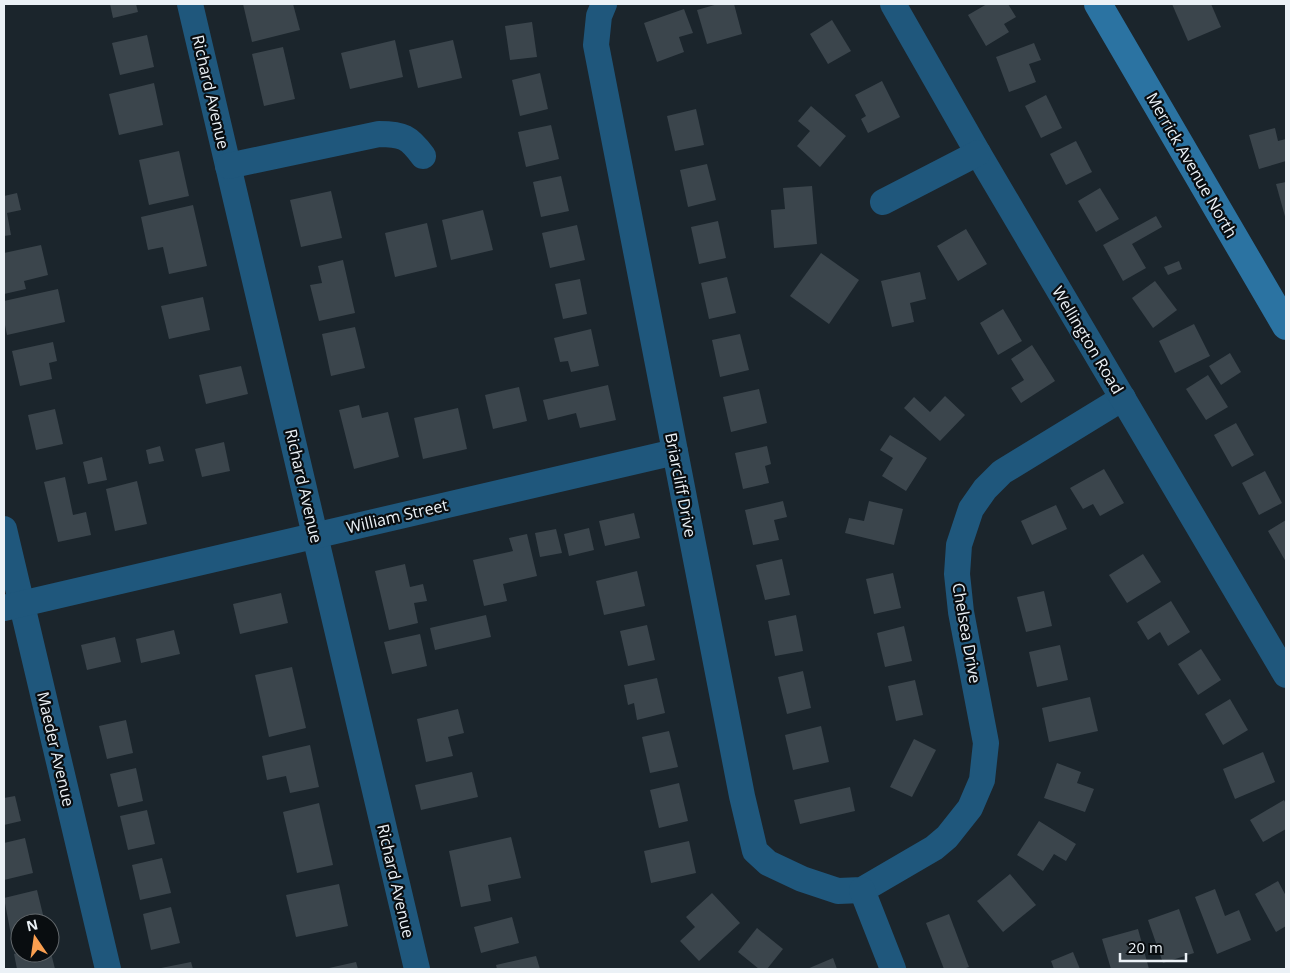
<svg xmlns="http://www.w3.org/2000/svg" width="1290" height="973" font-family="'Open Sans',sans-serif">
<rect width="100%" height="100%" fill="#1b252c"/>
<!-- building -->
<g fill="#3b454c">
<path d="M110,4H136L138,12L113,18Z"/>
<path d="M243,4H293L300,30L252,42Z"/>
<path d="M718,4H734L742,34L707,44L697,10Z"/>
<path d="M987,4H1008L1016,17L1004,24L1009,32L986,46L968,15Z"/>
<path d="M1172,4H1211L1221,27L1188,41Z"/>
<path d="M684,9L693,33L679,37L684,52L657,62L644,23Z"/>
<path d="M832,20L851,51L828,64L810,34Z"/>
<path d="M532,22L537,57L510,60L505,26Z"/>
<path d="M147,35L154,67L120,75L112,43Z"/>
<path d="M395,40L403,77L350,89L341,53Z"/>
<path d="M453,40L462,78L418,88L409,50Z"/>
<path d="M1034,43L1041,60L1029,64L1036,82L1009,92L996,57Z"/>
<path d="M283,47L295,99L264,106L252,54Z"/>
<path d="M540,73L548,109L520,116L512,80Z"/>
<path d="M882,81L900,117L868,133L861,119L866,116L855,95Z"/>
<path d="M154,83L163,125L119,135L109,94Z"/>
<path d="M1046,95L1062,128L1041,138L1025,106Z"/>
<path d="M811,106L846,136L820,167L797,146L810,131L798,121Z"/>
<path d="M696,109L704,145L675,151L667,116Z"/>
<path d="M551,125L559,159L526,167L518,132Z"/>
<path d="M1275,128L1278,141L1286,139V161L1259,169L1249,135Z"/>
<path d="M1076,141L1092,172L1066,185L1050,154Z"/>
<path d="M179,151L189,196L149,205L139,160Z"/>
<path d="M707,164L716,200L688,207L680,170Z"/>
<path d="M561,176L569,211L541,217L533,182Z"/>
<path d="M1286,182V220L1276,184Z"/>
<path d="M812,186L817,244L774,248L771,210L785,209L783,188Z"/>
<path d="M1100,188L1119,219L1096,232L1078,201Z"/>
<path d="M331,191L342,238L301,247L290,200Z"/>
<path d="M17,193L21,210L7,213L11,235L4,236V196Z"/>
<path d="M193,205L207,266L169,274L163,247L148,250L141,217Z"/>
<path d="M483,210L493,250L451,260L442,220Z"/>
<path d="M1156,216L1162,227L1132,244L1146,268L1123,281L1103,245Z"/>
<path d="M718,221L726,258L699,264L691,227Z"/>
<path d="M427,223L437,267L395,277L385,233Z"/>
<path d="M577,225L585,260L550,268L542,233Z"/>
<path d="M966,229L987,264L958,281L937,246Z"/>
<path d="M41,245L48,275L24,281L26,289L4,294V253Z"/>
<path d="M821,253L859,280L829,324L790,296Z"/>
<path d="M343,260L355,313L319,321L310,285L322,283L318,266Z"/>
<path d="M1179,261L1182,269L1168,275L1164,267Z"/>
<path d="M920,272L926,299L910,303L914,322L892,327L881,281Z"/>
<path d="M727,277L736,313L709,319L701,283Z"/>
<path d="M580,279L587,314L563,319L555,284Z"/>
<path d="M1155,281L1177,310L1153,328L1132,298Z"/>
<path d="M58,289L65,322L7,335L4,320V301Z"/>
<path d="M203,297L210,330L169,339L161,306Z"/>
<path d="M1003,309L1022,341L998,355L980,323Z"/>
<path d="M1194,324L1210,356L1175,373L1159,341Z"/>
<path d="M355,327L365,368L331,376L322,334Z"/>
<path d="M591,329L599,366L571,372L568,361L560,362L554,338Z"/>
<path d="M740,334L749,370L720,377L712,340Z"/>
<path d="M53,342L57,361L49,363L52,379L20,386L12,351Z"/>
<path d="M1032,345L1055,381L1021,403L1011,388L1024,380L1011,359Z"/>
<path d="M1230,353L1241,372L1221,385L1209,366Z"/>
<path d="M241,366L248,394L206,404L199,375Z"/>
<path d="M1208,375L1228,407L1206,420L1186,389Z"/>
<path d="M608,385L616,420L580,428L576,413L548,420L543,400Z"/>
<path d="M519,387L527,421L493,429L485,395Z"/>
<path d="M759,389L767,423L731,432L723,397Z"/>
<path d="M945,396L965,415L940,441L904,408L914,397L930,412Z"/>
<path d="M359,405L362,418L388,412L399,457L354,469L339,410Z"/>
<path d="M458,408L467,449L423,459L414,418Z"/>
<path d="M55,409L63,444L36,450L28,415Z"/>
<path d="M1236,423L1254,455L1232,467L1214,435Z"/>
<path d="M890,435L927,458L906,491L882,476L893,458L880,450Z"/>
<path d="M224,442L230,471L202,477L195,449Z"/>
<path d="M160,446L164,461L149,464L146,450Z"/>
<path d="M767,446L771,464L765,466L769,483L743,489L735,453Z"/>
<path d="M102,457L107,480L88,484L83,462Z"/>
<path d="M1104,469L1124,503L1100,516L1093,504L1083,509L1070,488Z"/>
<path d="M1265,471L1282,503L1259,515L1242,483Z"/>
<path d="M65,477L73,515L86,512L91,535L58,542L44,482Z"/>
<path d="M137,481L147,524L115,531L106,489Z"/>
<path d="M783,501L787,517L774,520L779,540L753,545L745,510Z"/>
<path d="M869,501L903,509L894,545L845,533L849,518L864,521Z"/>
<path d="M1056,505L1067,529L1032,545L1021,521Z"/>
<path d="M634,513L640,538L605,546L599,521Z"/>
<path d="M1286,520V562L1268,531Z"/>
<path d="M589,528L594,550L569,556L564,534Z"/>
<path d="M556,529L562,553L540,557L535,533Z"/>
<path d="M527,534L537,576L503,584L507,601L484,606L473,560L513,551L509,538Z"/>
<path d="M1143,554L1161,582L1127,603L1109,575Z"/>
<path d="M782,559L790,595L765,600L756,565Z"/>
<path d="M405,564L410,587L423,584L427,601L414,603L418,623L389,630L375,571Z"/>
<path d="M637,571L645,606L604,615L596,581Z"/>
<path d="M893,573L901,608L874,614L866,579Z"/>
<path d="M1044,591L1052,626L1026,632L1017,597Z"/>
<path d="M281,593L288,623L240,634L233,604Z"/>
<path d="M1171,601L1190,632L1168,646L1160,632L1148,640L1137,622Z"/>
<path d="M486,615L491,637L435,650L430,628Z"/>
<path d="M796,615L803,651L775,656L768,621Z"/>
<path d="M647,625L655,660L628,666L620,631Z"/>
<path d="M904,626L912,661L885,667L877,633Z"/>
<path d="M174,630L180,654L141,663L136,639Z"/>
<path d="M420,634L427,666L392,674L384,642Z"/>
<path d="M115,637L121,662L87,670L81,645Z"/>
<path d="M1060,645L1068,680L1037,687L1029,652Z"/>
<path d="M1201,649L1221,680L1198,695L1178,664Z"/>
<path d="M292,667L306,728L269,737L255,675Z"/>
<path d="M803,671L811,708L787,714L778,677Z"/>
<path d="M657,678L665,713L637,720L634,703L628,705L624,685Z"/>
<path d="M915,680L923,715L896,721L888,686Z"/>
<path d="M1090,697L1098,731L1049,742L1042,708Z"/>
<path d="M1230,699L1248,730L1223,745L1205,714Z"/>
<path d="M458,709L464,733L448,737L453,756L426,762L417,719Z"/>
<path d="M126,720L133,753L107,759L99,726Z"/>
<path d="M821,726L829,762L793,770L785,735Z"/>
<path d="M669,731L678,767L650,773L642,737Z"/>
<path d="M914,739L936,750L912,797L890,787Z"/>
<path d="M310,745L319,787L290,793L286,776L267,780L262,756Z"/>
<path d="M1263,752L1275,782L1235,799L1223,769Z"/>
<path d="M1057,763L1081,772L1077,783L1094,789L1085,812L1044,798Z"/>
<path d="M136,768L143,801L118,807L110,774Z"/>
<path d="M472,772L478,797L421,810L415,785Z"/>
<path d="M679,783L688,821L659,828L650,790Z"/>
<path d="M850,787L855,811L800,824L794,800Z"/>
<path d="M15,796L21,821L4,825V798Z"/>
<path d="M1284,800L1286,804V829L1263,842L1250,820Z"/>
<path d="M319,803L333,865L297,873L283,812Z"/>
<path d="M147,810L155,844L128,850L120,816Z"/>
<path d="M1039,821L1076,844L1066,861L1054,854L1043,871L1017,855Z"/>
<path d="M511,837L521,878L488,885L491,901L461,907L449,851Z"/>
<path d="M25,838L33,873L4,880V843Z"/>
<path d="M689,841L696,873L651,883L644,851Z"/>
<path d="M162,858L171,893L140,900L132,865Z"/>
<path d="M1010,874L1036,905L1003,932L977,901Z"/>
<path d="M1278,881L1286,896V926L1276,932L1255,894Z"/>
<path d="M339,884L348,926L296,937L286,895Z"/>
<path d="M1215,889L1225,916L1239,910L1251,940L1217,954L1195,897Z"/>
<path d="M37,890L45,923H20V939L12,940L4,898Z"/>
<path d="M712,893L740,923L699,961L680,941L695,927L686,917Z"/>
<path d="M171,907L180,943L151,950L143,914Z"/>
<path d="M1179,909L1194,953L1163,963L1148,920Z"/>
<path d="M949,914L969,967L963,969H944L926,923Z"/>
<path d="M512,917L519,943L481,953L474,927Z"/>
<path d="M757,928L783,949L767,969H759L738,952Z"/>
<path d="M1138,929L1149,969H1111L1102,939Z"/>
<path d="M20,952L51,953L55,969H17L14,954Z"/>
<path d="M1073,952L1080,969H1054L1051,961Z"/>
<path d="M536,956L540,969H497L496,965Z"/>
<path d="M833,958L837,969H807Z"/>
<path d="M191,962L193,969H161V968Z"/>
<path d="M356,962L358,969H329V968Z"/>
</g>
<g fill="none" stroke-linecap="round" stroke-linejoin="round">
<!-- minor -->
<g stroke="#1f577c" stroke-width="26">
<path d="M190,4L417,969"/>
<path d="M604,4L599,16L596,45L742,796L755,851L768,863L802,879L838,891L862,890L934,848L947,837L970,808L982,780L986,743L961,612L957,574L959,545L971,509L985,489L1002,472L1123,398"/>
<path d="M893,4L978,153L1286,675"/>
<path d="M228,166L379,134C403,134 409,137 423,156"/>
<path d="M883,202L978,153"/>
<path d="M4,529L108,969"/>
<path d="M4,608L675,452"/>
<path d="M862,890L893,969"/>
</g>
<!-- secondary -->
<path stroke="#2b73a2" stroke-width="28" d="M1098,4L1286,326"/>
</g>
<g text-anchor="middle" stroke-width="4.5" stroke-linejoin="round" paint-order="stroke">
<!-- street labels -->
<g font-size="16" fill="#ebf1f6" stroke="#090d10">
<text transform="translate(211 92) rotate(77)" y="6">Richard Avenue</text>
<text transform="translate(1192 165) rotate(60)" y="6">Merrick Avenue North</text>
<text transform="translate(1088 340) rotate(59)" y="6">Wellington Road</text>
<text transform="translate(681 485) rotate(79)" y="6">Briarcliff Drive</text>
<text transform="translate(304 486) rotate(77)" y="6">Richard Avenue</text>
<text transform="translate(397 516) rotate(-13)" y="6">William Street</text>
<text transform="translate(967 633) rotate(80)" y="6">Chelsea Drive</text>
<text transform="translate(56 749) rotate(77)" y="6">Maeder Avenue</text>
<text transform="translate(396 881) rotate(77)" y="6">Richard Avenue</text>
</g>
</g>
<!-- border -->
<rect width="1290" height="973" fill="none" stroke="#ebf1f6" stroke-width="10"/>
<!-- north arrow -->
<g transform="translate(35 938) rotate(347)"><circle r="24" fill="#090d10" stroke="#63686c"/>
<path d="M0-4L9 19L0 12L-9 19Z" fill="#fa9f50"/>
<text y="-8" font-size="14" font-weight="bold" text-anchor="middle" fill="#ebf1f6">N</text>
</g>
<!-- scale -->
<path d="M1120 953v8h66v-8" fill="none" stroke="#ebf1f6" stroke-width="2.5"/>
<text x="1128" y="953" font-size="15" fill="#ebf1f6" stroke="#090d10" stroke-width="4" paint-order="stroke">20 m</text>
</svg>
